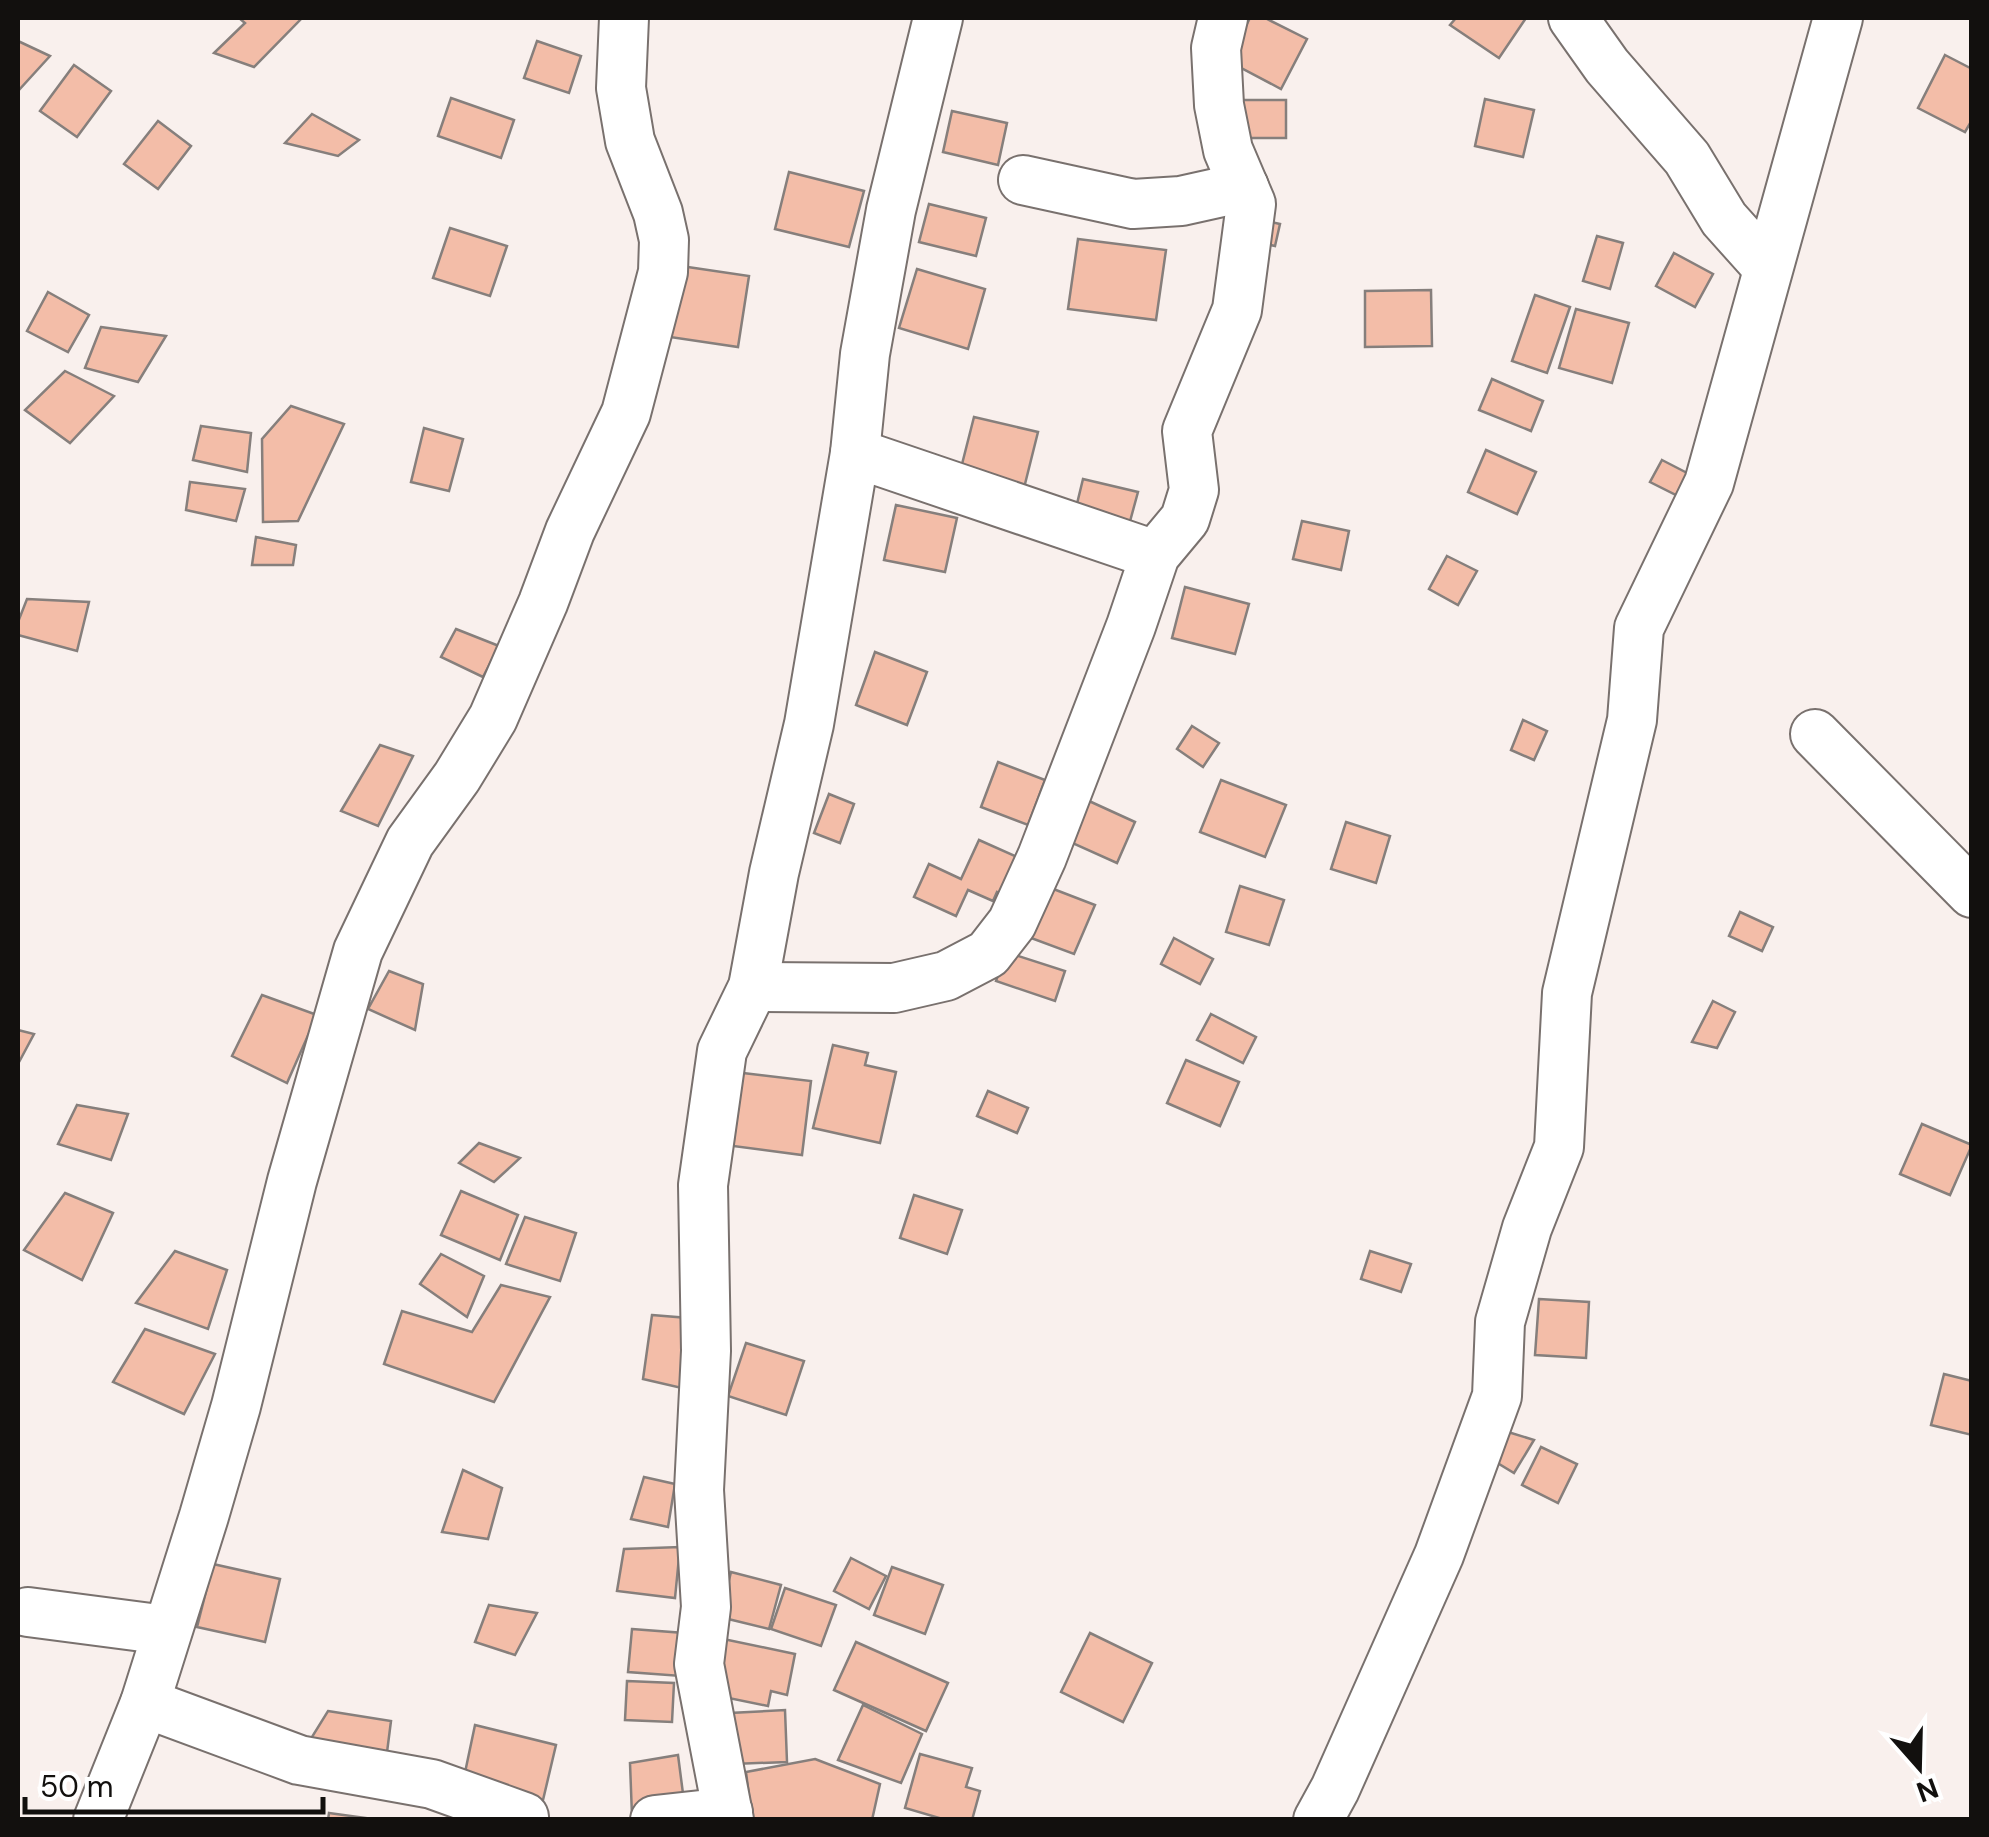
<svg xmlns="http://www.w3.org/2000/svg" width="1989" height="1837" font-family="'DM Sans',sans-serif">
<rect width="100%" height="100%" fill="#f9f0ed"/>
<!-- building -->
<g fill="#f3bda8" stroke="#867f7c" stroke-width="2.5">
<path d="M239,18H302L254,67L214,53L245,23Z"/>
<path d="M1250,18H1265L1307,39L1281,89L1228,61Z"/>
<path d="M1456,18H1526L1499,58L1450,25Z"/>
<path d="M18,41L50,56L18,91Z"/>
<path d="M537,41L581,56L569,93L524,78Z"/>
<path d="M1945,55L1972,69V120L1965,132L1918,108Z"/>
<path d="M74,65L111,91L77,137L40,111Z"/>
<path d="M451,98L514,120L501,158L438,136Z"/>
<path d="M1485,99L1534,110L1523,157L1475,146Z"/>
<rect x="1237" y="100" width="49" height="38"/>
<path d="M952,111L1007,123L998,165L943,152Z"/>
<path d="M312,114L359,140L338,156L285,143Z"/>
<path d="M158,121L191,146L158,189L124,164Z"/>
<path d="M789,172L864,191L849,247L775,229Z"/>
<path d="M929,204L986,218L976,256L919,242Z"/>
<path d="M1258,219L1280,224L1275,246L1253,241Z"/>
<path d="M450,228L507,246L490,296L433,278Z"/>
<path d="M1597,236L1623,243L1610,289L1583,281Z"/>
<path d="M1078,239L1166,250L1156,320L1068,309Z"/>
<path d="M1674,253L1713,274L1695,307L1656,286Z"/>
<path d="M681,266L749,276L738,347L670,337Z"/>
<path d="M917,269L985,289L968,349L899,328Z"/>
<path d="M1431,290L1432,346L1365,347V291Z"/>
<path d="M48,292L89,315L68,352L27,331Z"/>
<path d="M1535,295L1570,307L1547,373L1512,361Z"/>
<path d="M1576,309L1629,323L1612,383L1559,368Z"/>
<path d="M101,327L166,336L138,382L85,368Z"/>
<path d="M65,371L114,396L70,443L25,410Z"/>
<path d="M1492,379L1543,401L1531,431L1479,410Z"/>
<path d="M291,406L344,424L298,521L263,522L262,439Z"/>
<path d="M974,417L1038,432L1024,488L960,472Z"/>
<path d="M201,426L251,433L247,472L193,460Z"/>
<path d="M424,428L463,439L449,491L411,482Z"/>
<path d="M1486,450L1536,472L1517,514L1468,492Z"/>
<path d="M1662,460L1691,475L1680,497L1650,482Z"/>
<path d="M1083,479L1138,492L1129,525L1075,512Z"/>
<path d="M190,482L245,489L236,521L186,510Z"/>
<path d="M896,505L957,518L945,572L884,560Z"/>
<path d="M1302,521L1349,531L1341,570L1293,559Z"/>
<path d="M256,537L296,545L293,565H252Z"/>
<path d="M1447,556L1477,571L1458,605L1429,589Z"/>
<path d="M1185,587L1249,604L1235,654L1172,638Z"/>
<path d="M27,599L89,602L77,651L18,635V622Z"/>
<path d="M456,629L499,646L483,677L441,657Z"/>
<path d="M875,652L927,672L907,725L856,705Z"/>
<path d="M1523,720L1547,731L1534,760L1511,750Z"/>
<path d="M1192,726L1219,743L1203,767L1177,749Z"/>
<path d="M380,745L413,756L378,826L341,811Z"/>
<path d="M998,762L1045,780L1028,825L981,807Z"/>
<path d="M1221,780L1286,805L1265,857L1200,832Z"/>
<path d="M829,794L854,804L840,843L814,833Z"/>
<path d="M1089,801L1135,822L1117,863L1070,842Z"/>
<path d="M1346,822L1390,836L1376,883L1331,869Z"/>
<path d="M979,840L1026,861L1009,898L997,892L993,901L968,890L956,916L914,897L929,864L961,879Z"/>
<path d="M1043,885L1095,905L1074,954L1023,935Z"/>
<path d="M1240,886L1284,900L1269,945L1226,932Z"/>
<path d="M1740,912L1773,927L1762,951L1729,936Z"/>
<path d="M1174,938L1213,959L1200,984L1161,964Z"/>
<path d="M1006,952L1065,971L1055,1001L996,981Z"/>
<path d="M389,971L423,984L415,1030L368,1009Z"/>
<path d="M262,995L317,1015L287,1083L232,1056Z"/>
<path d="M1713,1001L1735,1012L1717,1048L1692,1042Z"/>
<path d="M1211,1014L1256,1037L1243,1063L1197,1040Z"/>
<path d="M18,1030L34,1034L18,1064Z"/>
<path d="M833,1045L868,1053L865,1065L896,1072L880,1143L813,1128Z"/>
<path d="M1186,1060L1239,1082L1220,1126L1167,1103Z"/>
<path d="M743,1073L811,1081L802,1155L733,1146Z"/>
<path d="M988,1091L1028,1108L1017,1133L977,1116Z"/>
<path d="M77,1105L128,1114L111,1160L58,1144Z"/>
<path d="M1922,1124L1972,1145L1950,1195L1900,1174Z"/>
<path d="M479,1143L520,1158L494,1182L459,1163Z"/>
<path d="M461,1191L518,1215L500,1260L441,1235Z"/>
<path d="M65,1193L113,1213L82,1280L24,1250Z"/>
<path d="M914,1195L962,1210L947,1254L900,1238Z"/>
<path d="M525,1217L576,1233L560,1281L506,1264Z"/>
<path d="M175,1251L227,1270L208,1329L136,1303Z"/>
<path d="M1370,1251L1411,1264L1401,1292L1361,1279Z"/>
<path d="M441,1254L484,1276L467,1317L420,1284Z"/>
<path d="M501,1285L550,1297L494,1402L384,1364L402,1311L472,1332Z"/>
<path d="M1539,1299L1589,1302L1586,1358L1535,1355Z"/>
<path d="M652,1315L688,1318L686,1389L643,1379Z"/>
<path d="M145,1329L215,1354L184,1414L113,1382Z"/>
<path d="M746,1343L804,1361L786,1415L728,1396Z"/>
<path d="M1944,1374L1972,1381V1435L1931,1425Z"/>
<path d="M1508,1432L1534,1440L1514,1473L1491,1459Z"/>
<path d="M1541,1447L1577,1464L1558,1503L1522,1485Z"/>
<path d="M463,1470L502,1488L488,1539L442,1532Z"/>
<path d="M644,1477L675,1484L668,1527L631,1519Z"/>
<path d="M680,1547L675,1598L617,1591L624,1549Z"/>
<path d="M851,1558L886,1576L869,1609L834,1591Z"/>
<path d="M213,1564L280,1579L265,1642L197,1627Z"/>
<path d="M892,1567L943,1585L925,1634L874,1615Z"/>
<path d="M731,1572L781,1585L769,1629L720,1617Z"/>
<path d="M785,1588L836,1605L821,1646L771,1629Z"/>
<path d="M489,1605L537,1613L515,1655L475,1642Z"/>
<path d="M632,1629L684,1633L681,1676L628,1672Z"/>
<path d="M1090,1633L1152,1663L1123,1722L1061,1692Z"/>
<path d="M709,1636L795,1654L787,1695L771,1691L768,1706L714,1695Z"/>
<path d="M856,1642L948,1683L926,1731L834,1690Z"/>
<path d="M627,1681L674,1683L672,1722L625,1720Z"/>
<path d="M863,1705L922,1734L901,1783L838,1760Z"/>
<path d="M785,1710L787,1762L733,1764L730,1713Z"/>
<path d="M328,1711L391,1721L385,1768L302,1753Z"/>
<path d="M475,1725L556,1745L543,1800L463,1782Z"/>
<path d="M920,1754L972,1768L966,1787L980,1791L972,1820H946L905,1808Z"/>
<path d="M678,1755L685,1809L632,1816L630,1763Z"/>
<path d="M815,1759L880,1784L872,1820H752L746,1772Z"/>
<path d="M329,1813L380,1820H328Z"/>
</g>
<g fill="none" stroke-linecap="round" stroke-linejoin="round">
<!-- street casing -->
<g stroke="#79716e" stroke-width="52">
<g id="street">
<path d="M1573,18L1607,66L1687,158L1724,219L1767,267"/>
<path d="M1023,180L1133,204L1181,201L1244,187"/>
<path d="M855,453L1155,555"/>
<path d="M1815,734L1972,893"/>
<path d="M753,987L894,988L946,976L988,954L1012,923L1042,857L1131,626L1155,555L1185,519L1194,490L1187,431L1237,310L1251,204L1228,150L1219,105L1216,48L1223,18"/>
<path d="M28,1612L166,1630"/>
<path d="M145,1703L299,1760L432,1784L524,1817"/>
<path d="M98,1820L145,1703L204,1516L236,1406L292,1181L358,951L410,842L457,777L493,718L543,603L570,531L626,413L663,272L664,240L658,213L630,141L621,88L624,18"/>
<path d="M655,1820L728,1812"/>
<path d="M729,1820L699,1664L706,1607L699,1490L706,1351L703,1185L722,1051L753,987L774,873L809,724L855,453L865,354L891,210L938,18"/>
<path d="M1318,1820L1335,1789L1439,1555L1497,1396L1500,1322L1527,1228L1559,1147L1567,993L1632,720L1639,628L1709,483L1838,18"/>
</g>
</g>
<!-- street -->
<use href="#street" stroke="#fff" stroke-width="48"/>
</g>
<!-- border -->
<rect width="1989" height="1837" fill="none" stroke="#12100e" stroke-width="40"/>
<!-- north arrow -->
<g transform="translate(1919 1767) rotate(160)" stroke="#ffffff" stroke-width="8" paint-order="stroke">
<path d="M0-8L18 38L0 25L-18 38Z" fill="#12100e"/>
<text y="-15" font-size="28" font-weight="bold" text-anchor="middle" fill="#12100e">N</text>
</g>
<!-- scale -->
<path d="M25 1797v15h298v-15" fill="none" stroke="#12100e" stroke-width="5"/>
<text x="40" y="1797" font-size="30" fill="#12100e" stroke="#ffffff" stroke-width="8" paint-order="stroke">50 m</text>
</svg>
